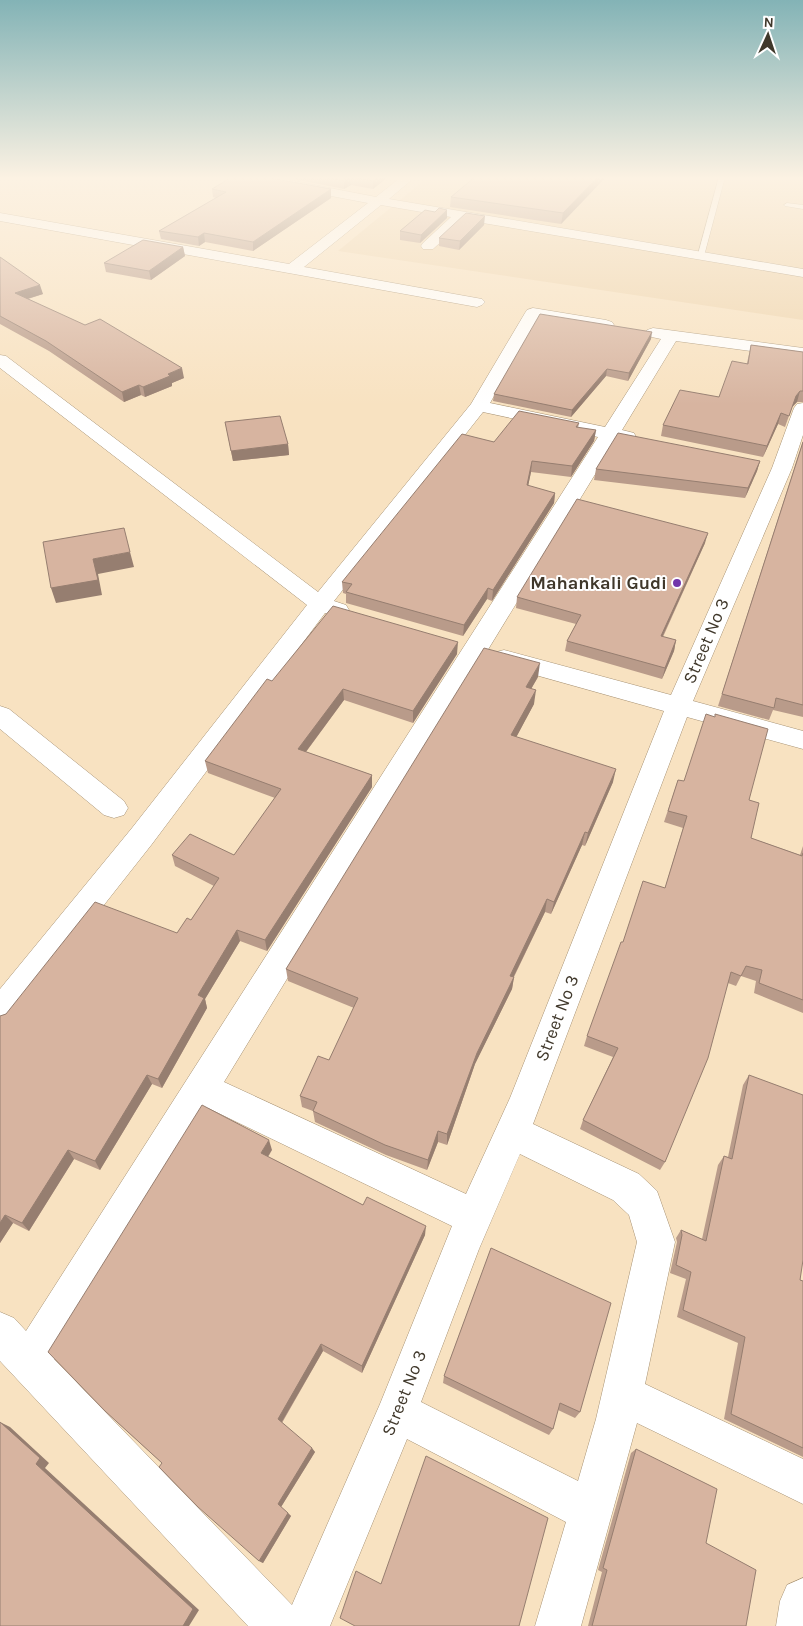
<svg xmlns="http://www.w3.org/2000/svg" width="803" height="1626" font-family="Karla,sans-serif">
<rect width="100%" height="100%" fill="#f8e2c1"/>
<!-- built -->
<path fill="#efd5ae" d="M428,177H803V320L338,251Z"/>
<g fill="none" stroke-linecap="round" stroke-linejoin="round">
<!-- lane casing -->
<g stroke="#a79274" stroke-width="1">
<g id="lane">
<path d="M719,177H725L704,256L697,258Z"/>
<path d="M787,203L803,205V209L785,206L784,205Z"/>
</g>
</g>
<!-- street casing -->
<g stroke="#a79274" stroke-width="1">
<g id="street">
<path d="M246,177H273L376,197L401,177H415L389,199L803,269V277L465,220L433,249H423L421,246L423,243L451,217L381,205L304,267L482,299L485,302L482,305L477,307L0,221V213L289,264L368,203L252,181Z"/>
<path d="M533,308L606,320L612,322L614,325L612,328L606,330L538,319L490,403L605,427L661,339L647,336L645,333L647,330L653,328L803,348V358L676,341L622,430L634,433L636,437L634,441L627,443L616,440L224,1082L466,1194L510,1098L664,711L496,664L492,658L496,652L504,650L671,695L772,468L794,408L797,404L803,403V435L792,468L693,701L803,731V749L687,717L533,1124L639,1174L657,1191L675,1242L645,1384L803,1459V1504L637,1423L581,1626H535L566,1522L407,1439L330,1626H248L0,1361V1312L14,1318L26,1331L598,437L483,412L334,601L346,605L349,610L346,615L338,617L325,613L152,844L11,1023L0,1027V989L132,828L307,605L0,368V355L6,356L318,592L471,404L525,313L527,310ZM208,1108L452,1226L380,1404L292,1605L54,1359ZM520,1154L613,1200L629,1215L637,1242L596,1419L578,1481L421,1402L479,1249Z"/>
<path d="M0,706L9,709L124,801L128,808L124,815L114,818L104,815L0,729Z"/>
<path d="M803,1578V1626H776L780,1601L787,1585Z"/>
</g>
</g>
<!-- lane -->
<use href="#lane" fill="#fff" fill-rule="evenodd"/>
<!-- street -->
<use href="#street" fill="#fff" fill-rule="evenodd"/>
</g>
<!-- wall -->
<g fill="#b99b8a">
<path d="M284,177H388L373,189L351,185L344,189Z"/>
<path d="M606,177L561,224L450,207L451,197Z"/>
<path d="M212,189H331V198L253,251L205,242L199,246L161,239L159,231L216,198L213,197Z"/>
<path d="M447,218L420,243L400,240V231Z"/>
<path d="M484,225L459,250L439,246V238Z"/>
<path d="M183,247L185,256L151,280L106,272L104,263Z"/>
<path d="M0,257L43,294L28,299L184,378L172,383V386L145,397L141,395L124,402L49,351L0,324Z"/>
<path d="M651,339L628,381L606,376L571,417L493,401L494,394Z"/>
<path d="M751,345L803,352V402H797L792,407L785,427L778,424L763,457L661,436L663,425L719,397L747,363Z"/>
<path d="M225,422L288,444L289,455L233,461Z"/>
<path d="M579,423L578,428L596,430L594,441L571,477L531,472L528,486L555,493L554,503L492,601L487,599L463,636L346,603V594L343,593L342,582L494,442Z"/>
<path d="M803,441V717L773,710L769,720L718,706Z"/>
<path d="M760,461L757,471L745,498L594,480L596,469Z"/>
<path d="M705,543L663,637L676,640L674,651L662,679L565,651L567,641L576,624L516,608L517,597Z"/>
<path d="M457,654L413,723L344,700L306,752L372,775V787L267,951L240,941L205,999L207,1008L162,1088L152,1084L100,1170L74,1159L29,1231L13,1223L0,1243V1016L6,1014L177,933L191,920L214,886L175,866L172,855H234L275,798L208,773L205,761L272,681Z"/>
<path d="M538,677L531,689L534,704L516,737L613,782L585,846L582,845L551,914L545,912L514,977L512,989L475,1064L447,1145L438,1142L427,1170L386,1155L315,1122L313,1111L302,1107L300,1096L329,1060L354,1008L288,981L286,969Z"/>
<path d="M678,780L749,800L751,838L800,855L803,846V1013L754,993L756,981L741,976L736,986L728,983L665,1162L660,1170L580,1129L583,1120L613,1057L584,1046L587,1036L623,942L665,888L683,828L664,822Z"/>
<path d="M749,1075L800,1280L803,1281V1457L724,1419L738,1343L677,1317L686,1279L670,1273L677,1242L676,1238L681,1230L702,1239L718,1165L724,1156L728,1157L743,1085Z"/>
<path d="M272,1150L268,1157L363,1205L425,1235L362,1373L323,1351L282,1423L315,1452L281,1507L291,1516L263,1563L259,1561L162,1463L105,1411Z"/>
<path d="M491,1248L580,1412L575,1418L558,1410L553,1429L549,1435L443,1383L444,1376Z"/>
<path d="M636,1449L706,1543L746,1626H588L602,1572L598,1570L631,1453Z"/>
</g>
<!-- shaded-wall -->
<g fill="#967e70">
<path d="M350,177L351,185L344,189V181Z"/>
<path d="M378,177H388L373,189V181Z"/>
<path d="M598,177H606L561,224L563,213Z"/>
<path d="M331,189V198L253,251V242Z"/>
<path d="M447,210V218L420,243L421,235Z"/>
<path d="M485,216L484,225L459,250L460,241Z"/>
<path d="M204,233L205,242L199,246L198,237Z"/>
<path d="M183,247L185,256L151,280L149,271Z"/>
<path d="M40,285L43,294L17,302L15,293Z"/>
<path d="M652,332L651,339L628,381L629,373Z"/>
<path d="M182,368L184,378L172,383V386L145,397L143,387L168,374Z"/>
<path d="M607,369L606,376L571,417L572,410Z"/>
<path d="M139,385L141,395L124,402L122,392Z"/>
<path d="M800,391L797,402L792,407L785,427L796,396Z"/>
<path d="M781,413L778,424L763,457L767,446Z"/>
<path d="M596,430L594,441L571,477L572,466Z"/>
<path d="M288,444L289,455L233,461L231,451Z"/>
<path d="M532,461L531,472L526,496L527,485Z"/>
<path d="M760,461L757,471L745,498L748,488Z"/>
<path d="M555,493L554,503L492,601L493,590Z"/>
<path d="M708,533L705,543L658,646L661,636Z"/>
<path d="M130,552L134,567L98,574L102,595L56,603L51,588L93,559Z"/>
<path d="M488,588L487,599L463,636L464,625Z"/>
<path d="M676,640L674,651L662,679L665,668Z"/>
<path d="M458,642L457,654L413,723V711Z"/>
<path d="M540,663L538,677L524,701L526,687Z"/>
<path d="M343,689L344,700L299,761L298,749Z"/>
<path d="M536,690L534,704L510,749L511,735Z"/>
<path d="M616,769L613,782L585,846L588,833Z"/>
<path d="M372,775V787L267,951L265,940Z"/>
<path d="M585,832L582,845L551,914L554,902Z"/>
<path d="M547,899L545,912L508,988L510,976Z"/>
<path d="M237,930L240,941L205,999L207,1008L162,1088L158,1079L198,995Z"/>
<path d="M514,977L512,989L475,1064L447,1145V1134L477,1053Z"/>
<path d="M147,1075L152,1084L100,1170L95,1161Z"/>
<path d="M438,1131V1142L427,1170L428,1160Z"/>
<path d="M269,1140L272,1150L264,1163L261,1153Z"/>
<path d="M68,1150L74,1159L29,1231L22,1223Z"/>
<path d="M5,1215L13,1223L0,1243V1223Z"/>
<path d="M426,1226L425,1235L362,1373V1366Z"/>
<path d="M321,1344L323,1351L280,1425L278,1419Z"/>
<path d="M0,1422L10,1427L49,1463L45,1468L199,1610L189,1626H183L36,1464Z"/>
<path d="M312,1448L315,1452L281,1507L278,1504Z"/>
<path d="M288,1513L291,1516L263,1563L259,1561Z"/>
</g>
<!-- building -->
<g fill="#d7b4a0" stroke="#967e70">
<path d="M232,177H265L331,189L253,242L204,233L198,237L159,231L226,192L212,189Z"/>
<path d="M324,177H350L344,181Z"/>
<path d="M353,177H378L373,181Z"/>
<path d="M475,177H598L563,213L451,197Z"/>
<path d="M439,208L447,210L421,235L400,231L425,210L435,212Z"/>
<path d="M466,213L485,216L460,241L439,238Z"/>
<path d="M143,240L183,247L149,271L104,263Z"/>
<path d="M0,257L40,285L15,293L85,325L100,319L182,368L168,374L170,376L143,387L139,385L122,392L46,341L0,316Z"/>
<path d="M540,314L652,332L629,373L607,369L572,410L494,394Z"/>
<path d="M751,345L803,352V391H800L796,396L789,416L781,413L767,446L663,425L680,390L719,397L732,361L748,364Z"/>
<path d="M519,411L579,423L576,427L596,430L572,466L532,461L527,485L555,493L493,590L488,588L464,625L346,592L352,584L342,582L462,434L494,442Z"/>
<path d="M280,416L288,444L231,451L225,422Z"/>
<path d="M618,433L760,461L748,488L596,469Z"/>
<path d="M803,442V705L776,698L774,708L722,694Z"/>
<path d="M577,499L708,533L661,636L676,640L665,668L567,641L581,615L517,597Z"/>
<path d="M124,528L130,552L93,559L98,580L51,588L43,542Z"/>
<path d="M333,606L458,642L413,711L343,689L298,749L372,775L265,940L237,930L198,995L204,998L158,1079L147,1075L95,1161L68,1150L22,1223L5,1215L0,1223V1016L6,1014L95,902L177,933L187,918L191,920L219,878L172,855L190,834L234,855L281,789L205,761L267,679L272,681Z"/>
<path d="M484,648L540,663L526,687L536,690L511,735L616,769L588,833L585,832L554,902L547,899L510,976L514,977L477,1053L447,1134L438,1131L428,1160L385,1145L313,1111L317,1102L300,1096L318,1056L329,1060L358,998L286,969Z"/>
<path d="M706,714L715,717V714L768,729L749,800L759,803L751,838L802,856L803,853V1000L759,983L762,970L746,966L741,976L731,972L708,1058L665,1162L583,1120L618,1048L587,1036L621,942H623L643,881L665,888L687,816L668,811L678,780L684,781Z"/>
<path d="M749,1075L803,1095V1260L800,1280L803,1281V1448L731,1414L745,1337L683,1310L691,1272L676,1265L682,1235L681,1230L706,1241L724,1156L732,1159Z"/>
<path d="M202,1105L269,1140L261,1153L363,1205L367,1197L426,1226L362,1366L321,1344L278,1419L312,1448L278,1504L288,1513L259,1561L198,1507L159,1467L162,1463L105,1411L48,1352Z"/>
<path d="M491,1248L611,1303L580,1412L560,1403L553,1429L444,1376Z"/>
<path d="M0,1422L40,1458L36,1464L193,1609L183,1626H0Z"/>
<path d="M636,1449L717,1489L706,1543L756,1570L746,1626H592L607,1570L603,1568Z"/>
<path d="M426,1456L548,1518L519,1626H355L340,1618L356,1571L381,1584Z"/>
</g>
<!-- sky -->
<linearGradient id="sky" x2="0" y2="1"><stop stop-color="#83b3b6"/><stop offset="0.44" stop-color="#fcf2e3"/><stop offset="1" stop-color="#fcf2e3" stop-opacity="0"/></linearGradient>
<rect width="803" height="405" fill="url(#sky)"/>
<!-- markers -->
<circle fill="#7236ab" stroke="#fff" stroke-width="2" cx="677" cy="583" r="5"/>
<g text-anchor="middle" stroke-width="4" stroke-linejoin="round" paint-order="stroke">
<!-- poi labels -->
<g font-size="18" font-weight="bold" fill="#40382b" stroke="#fff" text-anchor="end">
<text x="667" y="589">Mahankali Gudi</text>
</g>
<!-- street labels -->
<g font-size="18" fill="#40382b" stroke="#fff">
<text transform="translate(706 641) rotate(-67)" y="6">Street No 3</text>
<text transform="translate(557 1018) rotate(-69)" y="6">Street No 3</text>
<text transform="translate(404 1393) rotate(-68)" y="6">Street No 3</text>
</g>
</g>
<!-- north arrow -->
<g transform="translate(768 35) rotate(3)" stroke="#ffffff" stroke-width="4" paint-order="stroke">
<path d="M0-4L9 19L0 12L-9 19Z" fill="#40382b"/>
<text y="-8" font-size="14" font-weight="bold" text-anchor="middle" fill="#40382b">N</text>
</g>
</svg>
